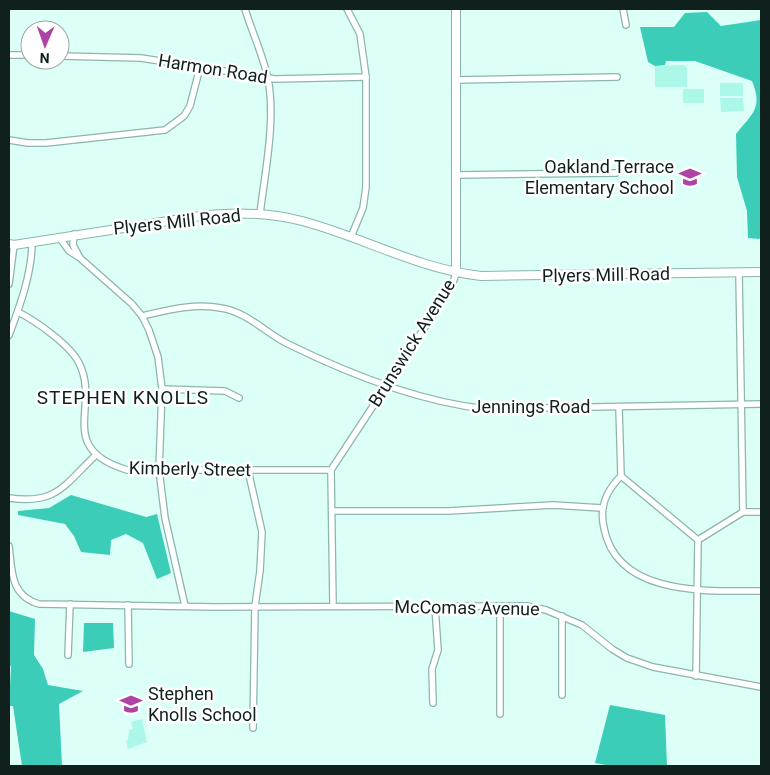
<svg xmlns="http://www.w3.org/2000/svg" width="770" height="775" font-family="Roboto,sans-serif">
<rect width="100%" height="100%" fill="#dcfff7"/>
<!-- green -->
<g fill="#abf7e8">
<path d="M684,65L687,67V87H655V66Z"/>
<rect x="720" y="83" width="23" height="13"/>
<rect x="683" y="89" width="21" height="14"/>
<path d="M720,98H743L744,111L721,112Z"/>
<path d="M142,719L147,742L128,749L126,741L128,740L129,730L133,729L131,722Z"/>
</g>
<!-- forest -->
<g fill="#3bcdb7">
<path d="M707,12L721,26L761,20V237L759,239L748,238L747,211L737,177L736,134C753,113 763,108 752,81L695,61H666L665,65L655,66L648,62L640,27H674L685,13Z"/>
<path d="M71,495L146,517L157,514L171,573L157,579L143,543L126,534L111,540L110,555L81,552L74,536L65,524L18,515V511L49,508Z"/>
<path d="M9,611L35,619L34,655L43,669L48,685L83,691L59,704L62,766H22L13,706H9L11,667L9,663Z"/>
<path d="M84,623H113L114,648L83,652Z"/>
<path d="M610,705L665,715L667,766H611L595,763Z"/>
</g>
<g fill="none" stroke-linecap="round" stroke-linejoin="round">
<!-- street casing -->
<g stroke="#8bb5ad" stroke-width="8">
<g id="street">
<path d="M245,9C252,32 263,55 268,79C276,120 265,172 260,214"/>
<path d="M347,9L360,34L366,77V187L363,208L351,237"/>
<path d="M623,9L626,25"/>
<path d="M9,55H30"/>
<path d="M60,56L141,58L275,79L366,77"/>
<path d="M456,80L617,77"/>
<path d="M9,140L28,143H46L165,130L184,116L190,106L200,67"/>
<path d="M456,175L616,173"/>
<path d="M74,234L73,245L79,256"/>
<path d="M59,237L69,251L80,258L132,304L142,316L149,330L158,357L162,389L159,470L165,518L185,606"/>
<path d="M739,273L743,512"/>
<path d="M9,284L14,245"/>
<path d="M18,312C36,321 70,345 79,363C101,406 55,448 127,470H331"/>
<path d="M142,316C168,310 195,303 221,308C247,312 266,333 288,344C347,373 421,402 486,409L761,404"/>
<path d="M9,335C20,306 32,273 32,242"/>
<path d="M162,389L225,391L239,398"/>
<path d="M619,407L621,476L698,540"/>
<path d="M248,470L262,532L260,571L255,606L253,728"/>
<path d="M621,476C606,491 599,507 604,528C617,597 709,591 761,591"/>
<path d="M9,498C57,505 64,485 96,455"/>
<path d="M333,511H448L553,505L602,508"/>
<path d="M698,540L743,512H761"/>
<path d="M9,546C12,570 10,596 39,604L215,607L527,606L546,610L582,625L612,649L627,658L653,667L761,687"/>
<path d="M128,605L129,664"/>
<path d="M333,606L331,470L452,286L456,273"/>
<path d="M500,607V714"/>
<path d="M68,655L70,604"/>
<path d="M696,676L698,540"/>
<path d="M562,695V616"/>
<path d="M433,703L432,669L438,650L435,607"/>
</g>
</g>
<!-- secondary casing -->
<g stroke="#8bb5ad" stroke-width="10">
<g id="secondary">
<path d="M9,244L14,245L207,215C239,212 271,213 302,221C363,237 418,269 481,276L761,272"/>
<path d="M456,273V9"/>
</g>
</g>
<!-- street -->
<use href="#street" stroke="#fff" stroke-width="5.5"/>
<!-- secondary -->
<use href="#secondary" stroke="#fff" stroke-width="8"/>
</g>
<!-- icons -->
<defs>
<g id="school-bare" transform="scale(1.725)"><path d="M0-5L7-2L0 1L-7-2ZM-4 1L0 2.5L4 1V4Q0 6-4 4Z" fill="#ad43a5" stroke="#fff" stroke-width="2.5" paint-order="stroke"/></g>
</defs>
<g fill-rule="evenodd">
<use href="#school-bare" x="690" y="177"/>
<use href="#school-bare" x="131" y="704"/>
</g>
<g text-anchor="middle" stroke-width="5" stroke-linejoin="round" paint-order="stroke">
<!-- street labels -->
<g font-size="18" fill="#0f201d" stroke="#fff">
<text transform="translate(213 69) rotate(9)" y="6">Harmon Road</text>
<text transform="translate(177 222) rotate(-6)" y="6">Plyers Mill Road</text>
<text transform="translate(606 275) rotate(-1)" y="6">Plyers Mill Road</text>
<text transform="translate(412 343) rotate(-58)" y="6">Brunswick Avenue</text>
<text x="531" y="413">Jennings Road</text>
<text transform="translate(190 469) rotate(1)" y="6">Kimberly Street</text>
<text transform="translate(467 608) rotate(1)" y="6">McComas Avenue</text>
</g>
<!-- poi labels -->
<g font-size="18" fill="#0f201d" stroke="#fff" text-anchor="end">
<text x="674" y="173">Oakland Terrace<tspan x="674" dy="21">Elementary School</tspan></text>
<text x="148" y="700" text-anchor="start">Stephen<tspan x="148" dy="21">Knolls School</tspan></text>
</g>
<!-- neighbourhood labels -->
<g font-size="19" letter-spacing="1" fill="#0f201d" stroke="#fff">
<text x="123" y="404">STEPHEN KNOLLS</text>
</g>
</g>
<!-- border -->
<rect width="770" height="775" fill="none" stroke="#0f201d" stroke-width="20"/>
<!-- north arrow -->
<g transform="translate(45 45) rotate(182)"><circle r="24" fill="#ffffff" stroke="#9fa6a5"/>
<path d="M0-4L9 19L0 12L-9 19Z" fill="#ad43a5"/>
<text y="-8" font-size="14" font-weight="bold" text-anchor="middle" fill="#0f201d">N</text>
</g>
</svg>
